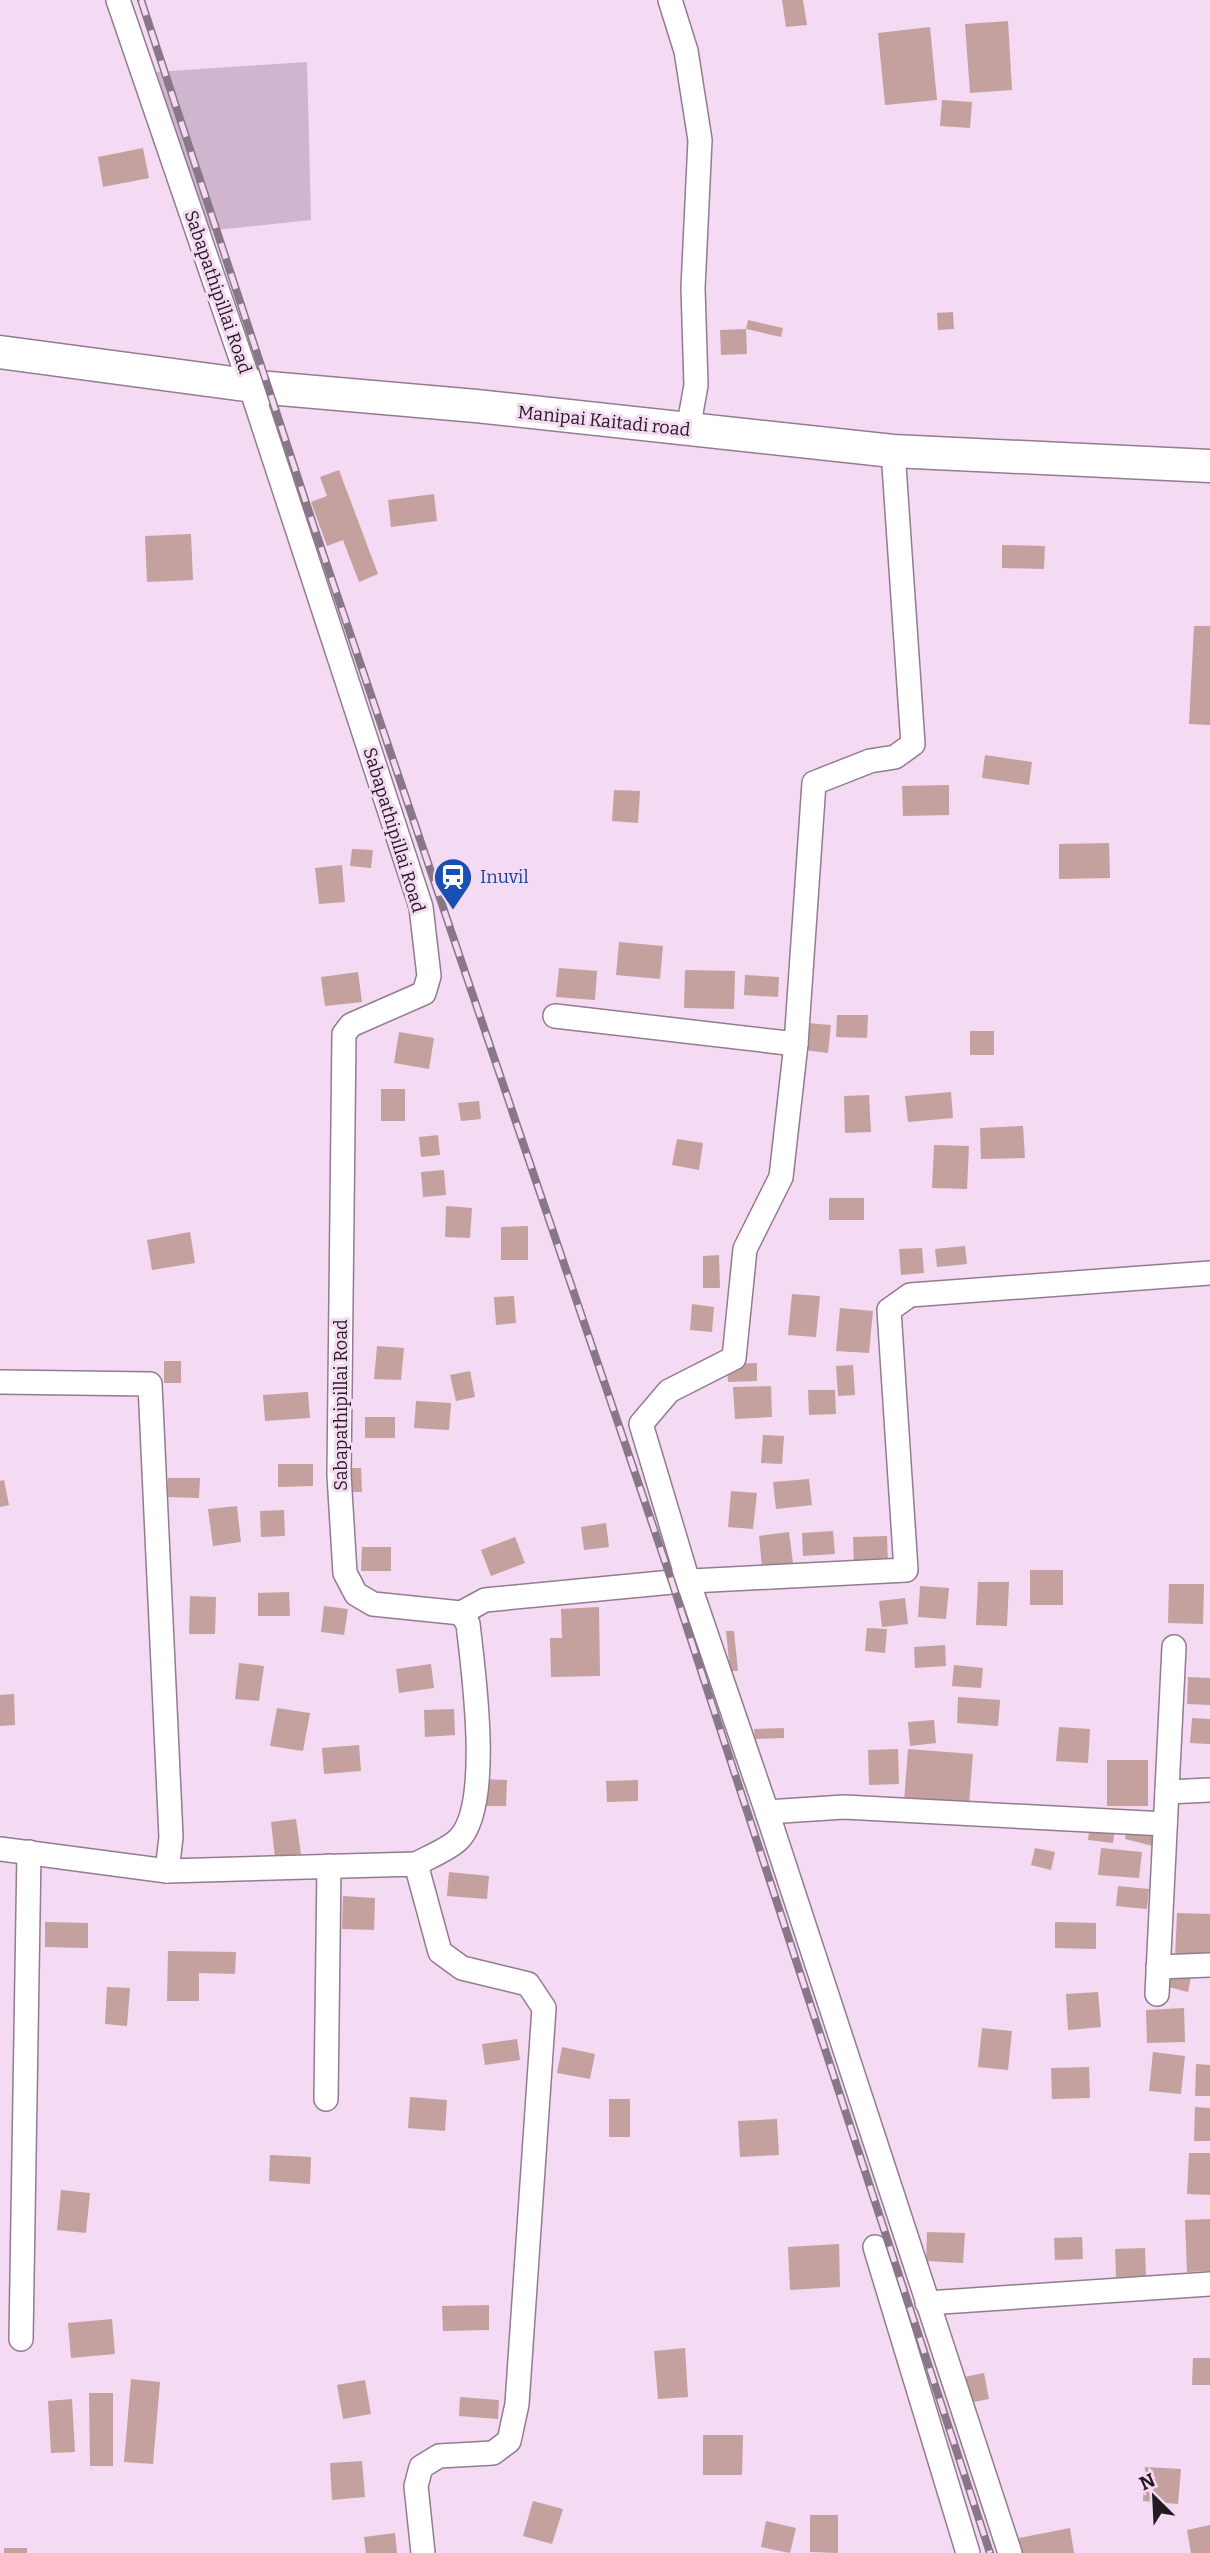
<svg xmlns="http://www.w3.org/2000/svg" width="1210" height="2553" font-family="Bitter,serif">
<rect width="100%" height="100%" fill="#f4daf2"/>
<!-- green -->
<path fill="#cfb5cd" d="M307,62L311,220L207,231L155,72Z"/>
<!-- building -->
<g fill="#c4a19e">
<path d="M782,0H803L807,25L786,27Z"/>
<path d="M1008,21L1012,90L970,93L965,24Z"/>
<path d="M930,27L937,100L885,105L878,33Z"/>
<path d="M942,100L972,102L970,128L940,126Z"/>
<path d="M143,148L149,178L103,187L98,157Z"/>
<path d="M953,312L954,329L938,330L937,313Z"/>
<path d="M748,320L783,328L781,337L746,329Z"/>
<path d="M746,329L747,354L721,355L720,330Z"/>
<path d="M339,470L378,574L359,582L343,540L327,546L311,502L327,496L320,477Z"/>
<path d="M434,494L437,521L391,527L388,500Z"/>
<path d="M191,534L193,580L147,582L145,536Z"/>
<path d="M1002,545L1045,546L1044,569L1002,568Z"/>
<path d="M1194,626H1210V725L1189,724Z"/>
<path d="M985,755L1032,762L1029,785L982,778Z"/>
<path d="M949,785V815L903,816L902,786Z"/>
<path d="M614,790L640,791L638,823L612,821Z"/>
<path d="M1109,843L1110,878L1059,879V844Z"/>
<path d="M352,849L373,850L371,868L350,866Z"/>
<path d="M342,865L345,902L319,904L315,868Z"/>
<path d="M619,942L663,946L660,979L616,975Z"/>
<path d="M559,968L597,971L595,1000L556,997Z"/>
<path d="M685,970L735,971L734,1009L684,1008Z"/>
<path d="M358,972L362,1002L325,1006L321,977Z"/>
<path d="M745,975L779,977L778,997L744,995Z"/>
<path d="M837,1015H868L867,1038L836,1037Z"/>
<path d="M807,1023L831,1025L828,1053L804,1050Z"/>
<rect x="970" y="1031" width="24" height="24"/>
<path d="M399,1032L434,1038L429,1069L394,1063Z"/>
<rect x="381" y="1089" width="24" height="32"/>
<path d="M951,1092L953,1118L908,1122L905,1096Z"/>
<path d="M869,1095L871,1132L845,1133L844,1096Z"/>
<path d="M479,1101L481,1119L461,1121L458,1103Z"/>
<path d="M1023,1126L1025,1158L981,1159L980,1128Z"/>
<path d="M438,1135L440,1155L421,1157L419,1137Z"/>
<path d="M677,1139L703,1143L699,1170L672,1165Z"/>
<path d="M934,1145L969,1146L967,1189L932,1188Z"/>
<path d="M444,1170L446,1195L423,1197L421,1172Z"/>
<rect x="829" y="1198" width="35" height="22"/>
<path d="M446,1206L472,1208L470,1238L445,1237Z"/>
<path d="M528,1226V1260H501V1227Z"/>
<path d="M190,1232L195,1263L152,1270L147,1240Z"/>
<path d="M965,1246L967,1264L937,1267L935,1249Z"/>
<path d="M922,1248L924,1273L901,1275L899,1249Z"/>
<path d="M719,1255L720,1288H703V1256Z"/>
<path d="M792,1294L820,1296L816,1337L788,1335Z"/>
<path d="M514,1296L516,1323L496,1325L494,1297Z"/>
<path d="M692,1304L714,1307L712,1332L690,1330Z"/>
<path d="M840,1308L873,1311L869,1353L836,1351Z"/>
<path d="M377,1346L404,1348L401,1380L374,1379Z"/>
<rect x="164" y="1361" width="17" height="22"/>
<path d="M757,1363V1381L728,1382L727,1364Z"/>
<path d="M853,1365L855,1395L838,1396L836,1366Z"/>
<path d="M470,1371L475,1397L456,1401L450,1375Z"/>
<path d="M771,1386L772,1417L735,1419L733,1387Z"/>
<path d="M808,1390H835L836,1414L809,1415Z"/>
<path d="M308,1392L310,1418L265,1421L263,1395Z"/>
<path d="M416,1401L451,1403L449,1430L414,1428Z"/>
<rect x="365" y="1417" width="30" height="21"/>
<path d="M763,1435L784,1436L782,1464L761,1463Z"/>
<path d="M278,1464H313V1486L278,1487Z"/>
<path d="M342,1468H361L362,1492H342Z"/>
<path d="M168,1478H200L199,1498L167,1497Z"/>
<path d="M809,1479L812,1505L776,1509L773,1482Z"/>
<path d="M4,1480L9,1505L0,1507V1481Z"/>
<path d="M731,1491L757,1493L753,1529L728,1527Z"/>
<path d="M237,1506L241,1542L213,1546L208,1509Z"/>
<path d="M284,1510L285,1536L261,1537L260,1511Z"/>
<path d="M606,1523L609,1547L584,1550L581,1527Z"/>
<path d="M833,1531L835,1554L803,1556L802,1533Z"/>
<path d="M789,1532L793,1563L762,1567L759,1536Z"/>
<path d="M887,1536L888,1564L854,1566L853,1537Z"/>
<path d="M515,1537L525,1563L491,1576L481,1550Z"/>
<path d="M362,1547H391V1571H361Z"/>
<rect x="1030" y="1570" width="33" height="35"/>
<path d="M978,1582H1009L1007,1626L976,1625Z"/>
<path d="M1169,1584H1204L1203,1624L1168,1623Z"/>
<path d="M920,1586L949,1588L946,1619L918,1617Z"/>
<path d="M289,1592L290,1616H258V1593Z"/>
<path d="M190,1596L216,1597L215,1634H189Z"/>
<path d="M905,1598L908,1624L882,1627L879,1601Z"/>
<path d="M324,1606L348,1609L344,1635L321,1632Z"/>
<path d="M599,1607L600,1676L551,1677L550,1638H562L561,1609Z"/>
<path d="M867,1628L887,1629L885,1653L865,1651Z"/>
<path d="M726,1631H734L738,1671H730Z"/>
<path d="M945,1645L946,1666L915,1668L914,1647Z"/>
<path d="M239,1663L264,1666L259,1701L235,1699Z"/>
<path d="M431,1664L434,1688L399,1693L396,1669Z"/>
<path d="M954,1665L983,1668L981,1688L952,1686Z"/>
<path d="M1188,1677L1210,1678V1705L1187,1704Z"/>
<path d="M14,1694L15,1725L0,1726V1695Z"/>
<path d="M958,1697L1000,1700L998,1726L957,1723Z"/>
<path d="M277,1708L310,1713L303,1751L270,1746Z"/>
<path d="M454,1709L455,1735L425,1737L424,1710Z"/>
<path d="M1192,1718L1210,1719V1744L1190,1743Z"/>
<path d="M934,1720L936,1743L910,1746L908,1722Z"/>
<path d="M1059,1727L1090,1729L1088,1763L1056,1761Z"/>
<path d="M784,1728V1738L755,1739L754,1729Z"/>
<path d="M359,1745L361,1771L324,1774L322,1748Z"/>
<path d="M898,1749L899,1784L869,1785L868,1750Z"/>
<path d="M908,1749L973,1754L969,1806L904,1802Z"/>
<rect x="1107" y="1760" width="41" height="46"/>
<path d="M480,1779L507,1780L506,1806H479Z"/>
<path d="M638,1780V1801L607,1802L606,1781Z"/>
<path d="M296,1819L301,1854L275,1858L271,1822Z"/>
<path d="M1090,1824L1115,1827L1113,1843L1088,1840Z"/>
<path d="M1128,1827L1156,1834L1153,1846L1125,1839Z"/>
<path d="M1035,1848L1055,1852L1051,1870L1031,1865Z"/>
<path d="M1101,1848L1142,1852L1139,1878L1098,1875Z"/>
<path d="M449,1872L489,1876L487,1899L447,1896Z"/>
<path d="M1118,1886L1149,1889L1147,1909L1116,1906Z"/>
<path d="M343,1896L375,1898L374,1930L342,1929Z"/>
<path d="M1177,1913L1210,1914V1960L1175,1959Z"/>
<path d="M45,1922L88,1923V1948L45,1947Z"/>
<path d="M1055,1922L1096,1923V1949L1055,1948Z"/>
<path d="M168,1951L236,1952L235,1974L199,1973V2001H167Z"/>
<path d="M1169,1972L1191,1977L1188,1992L1165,1986Z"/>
<path d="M107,1987L130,1988L127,2026L105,2024Z"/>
<path d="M1098,1992L1101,2027L1068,2030L1066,1994Z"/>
<path d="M1184,2008L1185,2042L1147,2043L1146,2010Z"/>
<path d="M982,2028L1012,2031L1008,2070L978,2067Z"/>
<path d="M517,2039L520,2060L485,2065L482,2044Z"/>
<path d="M562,2047L595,2054L590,2079L557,2073Z"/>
<path d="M1153,2052L1185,2056L1181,2094L1149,2091Z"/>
<path d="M1196,2064L1210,2065V2096H1195Z"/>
<path d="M1089,2067L1090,2098L1052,2099L1051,2068Z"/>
<path d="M410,2097L447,2100L445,2131L408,2128Z"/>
<rect x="609" y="2099" width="21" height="38"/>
<path d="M1195,2107L1210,2108V2141H1194Z"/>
<path d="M777,2119L779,2155L740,2157L738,2121Z"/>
<path d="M1189,2153H1210V2195L1187,2194Z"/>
<path d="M270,2155L311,2157L310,2184L269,2181Z"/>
<path d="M61,2190L90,2193L86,2233L57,2230Z"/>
<path d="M1210,2219V2271L1187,2272L1185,2220Z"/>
<path d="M927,2232L965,2233L963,2263L926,2261Z"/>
<path d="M1082,2237L1083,2259L1055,2260L1054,2238Z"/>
<path d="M839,2244L840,2287L790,2290L788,2247Z"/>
<path d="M1145,2248L1146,2276L1116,2277L1115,2249Z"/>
<path d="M489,2305V2330L443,2331L442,2306Z"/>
<path d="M112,2319L115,2354L71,2358L68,2323Z"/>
<path d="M685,2348L688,2397L658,2399L654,2351Z"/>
<path d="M1193,2358H1210V2385H1192Z"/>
<path d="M984,2373L989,2399L963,2404L959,2378Z"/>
<path d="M131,2379L160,2382L153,2464L124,2462Z"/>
<path d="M365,2380L371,2414L343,2419L337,2385Z"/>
<path d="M89,2393H113V2466H90Z"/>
<path d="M460,2397L499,2400L498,2419L459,2416Z"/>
<path d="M72,2399L75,2452L51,2453L48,2401Z"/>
<path d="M703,2435H743L742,2475H703Z"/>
<path d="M362,2461L365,2497L332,2500L330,2463Z"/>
<path d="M1145,2467L1181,2469L1178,2504L1143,2501Z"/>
<path d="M533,2501L563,2509L552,2544L523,2536Z"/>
<path d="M810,2515H838V2553L810,2552Z"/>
<path d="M766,2521L796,2528L790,2553L761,2547Z"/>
<path d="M1210,2525V2553H1191L1187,2530Z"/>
<path d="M1070,2528L1074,2553H1022L1019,2538Z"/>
<path d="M395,2533L397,2553H366L364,2537Z"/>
<rect x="4" y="2548" width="23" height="5"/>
</g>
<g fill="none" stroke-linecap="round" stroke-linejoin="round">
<!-- minor casing -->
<g stroke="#937b91" stroke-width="26">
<g id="minor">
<path d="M118,0L250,385L421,907L429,976L424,993L351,1025L344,1034L339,1475L345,1573L356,1594L373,1604L461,1613L468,1624C473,1669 493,1807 458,1840C447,1850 429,1857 416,1864"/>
<path d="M670,0L686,51L700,140L693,288L696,385L688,430"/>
<path d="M893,451L913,744L895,757L870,761L814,783L796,1044L781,1177L745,1249L734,1358L669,1391L641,1424L688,1581L767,1812L1010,2553"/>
<path d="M555,1016L796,1044"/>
<path d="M0,1382L150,1384L171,1837L167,1871"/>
<path d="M461,1613L485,1600L672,1582L906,1570L889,1310L910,1295L1210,1273"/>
<path d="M1167,1792L1210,1790"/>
<path d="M767,1812L844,1807L1165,1824"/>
<path d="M0,1849L167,1871L416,1864L440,1952L462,1968L528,1984L544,2008L517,2404L509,2441L493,2453L439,2456L421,2467L416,2486L423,2553"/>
<path d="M1158,1967L1210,1965"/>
<path d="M1157,1994L1174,1647"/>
<path d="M326,2099L329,1866"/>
<path d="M875,2247L968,2553"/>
<path d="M927,2303L1210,2284"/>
<path d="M21,2339L29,1852"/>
</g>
</g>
<!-- secondary casing -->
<g stroke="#937b91" stroke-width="35">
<path id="secondary" d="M0,352L269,388L476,406L893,451L1210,466"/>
</g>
<!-- minor -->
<use href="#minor" stroke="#fff" stroke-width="23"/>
<!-- secondary -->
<use href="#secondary" stroke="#fff" stroke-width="32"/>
<!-- rail casing -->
<g stroke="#887787" stroke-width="8">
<path id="rail" d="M141,0L314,527L672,1582L990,2553"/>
</g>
<!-- rail -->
<use href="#rail" stroke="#f4daf2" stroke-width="5" stroke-dasharray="16" stroke-linecap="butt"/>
</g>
<!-- icons -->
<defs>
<g id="station-pin" transform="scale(2.0125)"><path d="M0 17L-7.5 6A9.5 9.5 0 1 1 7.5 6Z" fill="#1a4fb4" stroke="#f4daf2"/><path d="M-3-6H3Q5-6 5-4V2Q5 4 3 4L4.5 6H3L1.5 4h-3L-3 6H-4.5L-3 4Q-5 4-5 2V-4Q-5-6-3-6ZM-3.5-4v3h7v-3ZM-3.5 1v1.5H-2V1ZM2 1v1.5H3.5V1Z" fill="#fff"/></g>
</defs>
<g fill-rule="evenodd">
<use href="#station-pin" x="453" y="877"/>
</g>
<g text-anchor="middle" stroke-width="6" stroke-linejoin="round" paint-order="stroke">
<!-- street labels -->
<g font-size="18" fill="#221921" stroke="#f4daf2">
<text transform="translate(218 292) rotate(71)" y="6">Sabapathipillai Road</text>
<text transform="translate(604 421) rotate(6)" y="6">Manipai Kaitadi road</text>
<text transform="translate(394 830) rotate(73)" y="6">Sabapathipillai Road</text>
<text transform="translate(341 1405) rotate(-90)" y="6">Sabapathipillai Road</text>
</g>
<!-- transit labels -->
<g font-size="18" fill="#164399" stroke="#f4daf2" text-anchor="start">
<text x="480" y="883">Inuvil</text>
</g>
</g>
<!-- north arrow -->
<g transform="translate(1154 2497) rotate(336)" stroke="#f4daf2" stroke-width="5" paint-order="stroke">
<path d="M0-5L12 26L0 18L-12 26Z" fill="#221921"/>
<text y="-10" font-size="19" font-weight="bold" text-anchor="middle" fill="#221921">N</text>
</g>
</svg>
